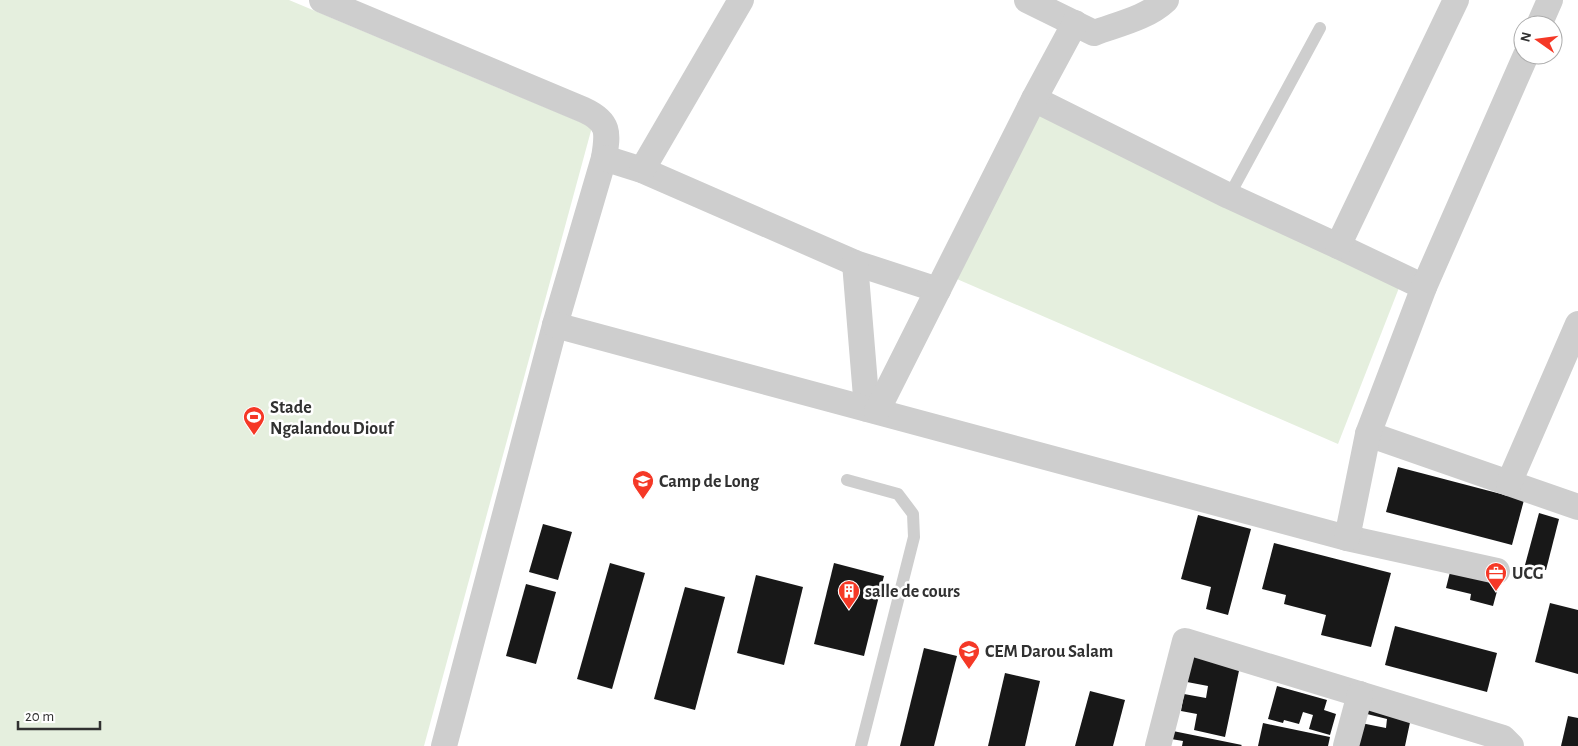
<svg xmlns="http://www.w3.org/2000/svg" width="1578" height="746" font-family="'Alegreya Sans',sans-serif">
<rect width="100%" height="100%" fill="#fff"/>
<!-- green -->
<g fill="#e5efde">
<path d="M0,0H289L592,127L424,746H0Z"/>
<path d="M1037,101L1404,275L1338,444L950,276Z"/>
</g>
<!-- building -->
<g fill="#181818">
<path d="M1398,467L1524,500L1512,545L1386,512Z"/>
<path d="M1539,513L1559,519L1546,570L1525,565Z"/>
<path d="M1198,515L1251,529L1228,615L1206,609L1211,587L1181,579Z"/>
<path d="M543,524L572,532L558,580L529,572Z"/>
<path d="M1274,543L1391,573L1371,647L1321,635L1326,615L1284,604L1286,595L1262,589Z"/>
<path d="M610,563L645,573L612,689L577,679Z"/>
<path d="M834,563L884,576L864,656L814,644Z"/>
<path d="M1451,568L1500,580L1493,606L1470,600L1471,594L1446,588Z"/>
<path d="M756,575L803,587L784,665L737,653Z"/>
<path d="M526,584L556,592L536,664L506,656Z"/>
<path d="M685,587L725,597L695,710L654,699Z"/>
<path d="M1550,603L1578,610V674L1535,662Z"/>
<path d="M1395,626L1497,653L1487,692L1385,665Z"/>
<path d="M924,648L957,656L934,746H900Z"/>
<path d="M1192,656L1240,666L1225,737L1194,730L1197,714L1181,711L1184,694L1206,698L1208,686L1187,682Z"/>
<path d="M1005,673L1040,681L1025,746H988Z"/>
<path d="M1277,686L1327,700L1324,710L1336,714L1330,735L1309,729L1313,715L1303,712L1299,724L1284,720L1283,723L1268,719Z"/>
<path d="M1090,691L1125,700L1113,746H1075Z"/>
<path d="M1365,703L1412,713L1405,746H1356L1361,723L1386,728L1387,719L1363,713Z"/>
<path d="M1568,716L1578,718V746H1561Z"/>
<path d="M1263,723L1330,737L1328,746H1258Z"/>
<path d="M1173,731L1242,745L1241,746H1182L1183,741L1171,739Z"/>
</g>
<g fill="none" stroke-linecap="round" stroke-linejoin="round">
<!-- service -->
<g stroke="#cecece" stroke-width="12">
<path d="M1229,196L1320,28"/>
<path d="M847,480L898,494L913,514L914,537L861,746"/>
</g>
<!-- minor -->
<g stroke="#cecece" stroke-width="26">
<path d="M322,0L584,110C610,122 608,133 604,158L555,325L444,746"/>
<path d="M1027,0L1094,33C1118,24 1147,18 1166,0"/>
<path d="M1539,25L1550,0"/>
<path d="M1034,99L1229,196L1338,246L1424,287"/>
<path d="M604,158L642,170L855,263L938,290"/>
<path d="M642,170L741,0"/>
<path d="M1338,246L1456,0"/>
<path d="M855,263L867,409"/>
<path d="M555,325L1347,538L1497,571"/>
<path d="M877,411L1034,99L1075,23"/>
<path d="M1368,434L1578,507"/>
<path d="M1509,483L1578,324"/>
<path d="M1347,538L1368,434L1424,287L1526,55"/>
<path d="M1158,746L1185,641L1503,738L1511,746"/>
<path d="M1346,746L1360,694"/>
</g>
</g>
<!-- icons -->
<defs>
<g id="stadium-pin" transform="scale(1.125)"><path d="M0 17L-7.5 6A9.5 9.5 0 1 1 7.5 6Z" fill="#f53826" stroke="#fff"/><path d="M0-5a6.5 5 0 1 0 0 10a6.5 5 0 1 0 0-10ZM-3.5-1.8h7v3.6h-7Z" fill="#fff"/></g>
<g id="school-pin" transform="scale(1.125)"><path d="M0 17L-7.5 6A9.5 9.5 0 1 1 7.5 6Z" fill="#f53826" stroke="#fff"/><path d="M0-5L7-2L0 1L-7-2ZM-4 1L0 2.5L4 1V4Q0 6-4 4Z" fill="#fff"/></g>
<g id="office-pin" transform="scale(1.125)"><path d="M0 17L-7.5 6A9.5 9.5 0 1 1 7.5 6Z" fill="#f53826" stroke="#fff"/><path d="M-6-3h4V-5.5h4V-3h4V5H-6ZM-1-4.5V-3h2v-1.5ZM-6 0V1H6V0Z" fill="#fff"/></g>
<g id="building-pin" transform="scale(1.125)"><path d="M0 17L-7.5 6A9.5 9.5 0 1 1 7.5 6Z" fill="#f53826" stroke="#fff"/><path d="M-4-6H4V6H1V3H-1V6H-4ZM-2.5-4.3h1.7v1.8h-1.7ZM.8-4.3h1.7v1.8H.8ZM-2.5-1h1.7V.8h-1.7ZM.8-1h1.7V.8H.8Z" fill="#fff"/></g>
</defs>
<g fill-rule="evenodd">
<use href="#stadium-pin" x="254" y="417"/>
<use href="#school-pin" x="643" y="481"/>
<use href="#office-pin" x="1496" y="573"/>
<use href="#building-pin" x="849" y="591"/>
<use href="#school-pin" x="969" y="651"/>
</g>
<g text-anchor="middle" stroke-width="5" stroke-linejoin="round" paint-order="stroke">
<!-- poi labels -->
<g font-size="18" font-weight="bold" fill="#313131" stroke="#fff" text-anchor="start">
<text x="270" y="413">Stade<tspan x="270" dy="21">Ngalandou Diouf</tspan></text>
<text x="659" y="487">Camp de Long</text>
<text x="1512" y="579">UCG</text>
<text x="865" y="597">salle de cours</text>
<text x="985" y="657">CEM Darou Salam</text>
</g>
</g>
<!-- north arrow -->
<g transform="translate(1538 40) rotate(284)"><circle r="24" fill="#ffffff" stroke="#adadad"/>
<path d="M0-4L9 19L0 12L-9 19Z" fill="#f53826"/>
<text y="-8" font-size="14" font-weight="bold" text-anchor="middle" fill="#313131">N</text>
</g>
<!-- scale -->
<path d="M18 721v8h82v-8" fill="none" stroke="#313131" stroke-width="2.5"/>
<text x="25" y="721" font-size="15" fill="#313131" stroke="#ffffff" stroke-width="4" paint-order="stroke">20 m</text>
</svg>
